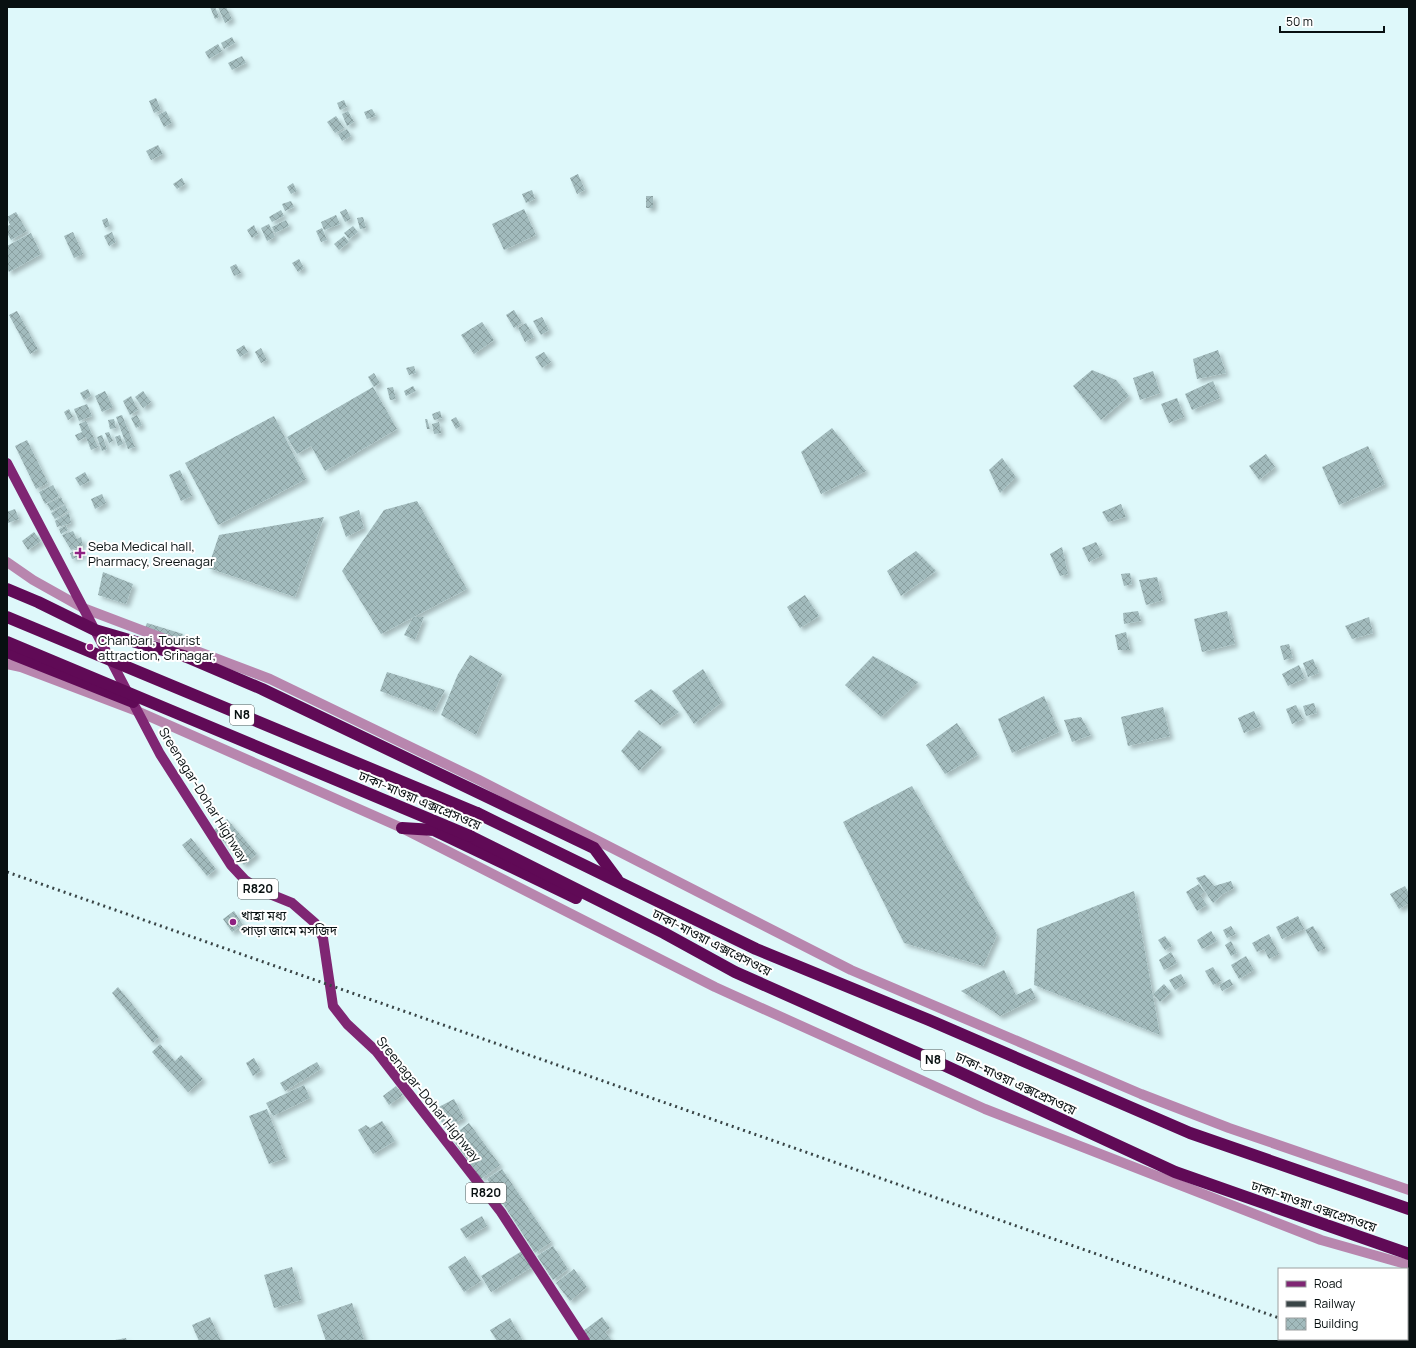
<svg xmlns="http://www.w3.org/2000/svg" width="1416" height="1348" font-family="Manrope,'Noto Sans Bengali',sans-serif">
<defs>
<pattern id="building-cross-hatch" width="8" height="8" patternUnits="userSpaceOnUse"><rect width="8" height="8" fill="#a2bbbd"/><path d="M0 0l8 8M0 8l8-8" fill="none" stroke="#8aa0a1"/></pattern>
<filter id="shadow"><feDropShadow dx="3.5" dy="3.5" stdDeviation="2" flood-color="#0004"/></filter>
</defs>
<rect width="100%" height="100%" fill="#def8fa"/>
<!-- building -->
<g fill="url(#building-cross-hatch)" filter="url(#shadow)">
<path d="M210,7H215L219,17L215,19Z"/>
<path d="M218,7H226L232,19L225,23Z"/>
<path d="M232,37L235,43L224,49L221,43Z"/>
<path d="M218,44L222,51L209,59L205,52Z"/>
<path d="M242,56L246,63L232,70L228,63Z"/>
<path d="M156,98L161,110L154,113L149,101Z"/>
<path d="M344,100L347,107L340,110L337,103Z"/>
<path d="M372,109L376,116L367,119L364,112Z"/>
<path d="M166,111L172,123L164,127L158,115Z"/>
<path d="M348,111L354,122L347,126L342,114Z"/>
<path d="M336,116L344,128L335,133L327,122Z"/>
<path d="M347,129L351,136L342,141L338,134Z"/>
<path d="M158,145L163,154L151,160L146,151Z"/>
<path d="M578,174L585,190L577,194L570,178Z"/>
<path d="M182,178L185,184L177,189L173,184Z"/>
<path d="M293,183L297,191L291,194L287,187Z"/>
<path d="M532,190L535,199L526,203L522,194Z"/>
<rect x="646" y="196" width="7" height="12"/>
<path d="M291,201L294,207L285,211L282,204Z"/>
<path d="M346,209L351,219L345,222L340,212Z"/>
<path d="M524,209L536,235L504,250L492,224Z"/>
<path d="M281,210L284,216L272,222L269,217Z"/>
<path d="M16,212L27,231L11,240L7,233V226L10,225L7,217Z"/>
<path d="M336,215L340,224L324,230L321,222Z"/>
<path d="M363,217L366,228L360,229L357,218Z"/>
<path d="M107,218L110,226L105,228L102,220Z"/>
<path d="M286,220L289,226L275,233L272,227Z"/>
<path d="M269,224L275,237L267,241L261,228Z"/>
<path d="M254,225L258,234L252,238L247,230Z"/>
<path d="M353,226L358,232L349,239L344,233Z"/>
<path d="M322,228L327,240L321,242L316,231Z"/>
<path d="M73,232L83,254L74,258L64,236Z"/>
<path d="M112,232L116,242L109,246L104,236Z"/>
<path d="M31,233L41,254L9,272L7,268V246Z"/>
<path d="M344,236L349,242L339,250L334,244Z"/>
<path d="M299,259L304,268L298,272L292,263Z"/>
<path d="M236,264L241,273L234,276L230,267Z"/>
<path d="M514,310L522,323L514,328L506,315Z"/>
<path d="M17,311L38,349L30,354L9,315Z"/>
<path d="M542,317L549,330L541,335L533,321Z"/>
<path d="M482,322L494,340L474,354L461,335Z"/>
<path d="M526,323L534,337L525,342L518,328Z"/>
<path d="M244,345L248,352L240,357L236,350Z"/>
<path d="M261,348L267,360L261,363L255,352Z"/>
<path d="M1218,350L1226,373L1197,379L1193,359Z"/>
<path d="M544,352L551,362L542,368L535,357Z"/>
<path d="M414,366L416,373L409,375L406,368Z"/>
<path d="M1092,370L1116,380L1129,396L1101,420L1073,386Z"/>
<path d="M1153,371L1160,393L1140,400L1133,378Z"/>
<path d="M374,373L380,383L374,387L368,377Z"/>
<path d="M1213,381L1220,398L1192,410L1185,394Z"/>
<path d="M413,386L416,391L406,396L404,391Z"/>
<path d="M373,387L397,429L325,471L311,446L297,454L287,437Z"/>
<path d="M393,387L396,399L390,400L387,388Z"/>
<path d="M88,389L91,396L84,400L80,393Z"/>
<path d="M105,391L113,407L102,412L95,396Z"/>
<path d="M143,391L151,402L143,408L135,397Z"/>
<path d="M131,396L138,410L130,415L123,401Z"/>
<path d="M1177,398L1184,417L1169,423L1161,404Z"/>
<path d="M87,404L92,416L79,421L74,409Z"/>
<path d="M69,409L73,417L68,420L64,412Z"/>
<path d="M440,411L442,418L434,420L432,414Z"/>
<path d="M122,415L135,447L128,449L116,417Z"/>
<path d="M137,415L142,425L136,428L131,418Z"/>
<path d="M274,416L306,479L218,525L185,463Z"/>
<path d="M456,417L461,426L456,429L451,420Z"/>
<path d="M114,419L116,428L110,429L108,420Z"/>
<path d="M425,419H427L430,429H427Z"/>
<path d="M86,421L98,447L91,450L86,437L78,441L75,435L82,432L79,424Z"/>
<path d="M439,422L441,433L434,434L432,424Z"/>
<path d="M832,428L866,471L821,494L801,452Z"/>
<path d="M109,432L113,441L109,443L105,433Z"/>
<path d="M102,435L107,449L102,451L97,437Z"/>
<path d="M120,435L123,444L118,446L115,437Z"/>
<path d="M27,440L48,483L36,489L15,446Z"/>
<path d="M1368,446L1385,484L1339,505L1322,467Z"/>
<path d="M1266,454L1275,467L1259,480L1249,466Z"/>
<path d="M1002,458L1016,477L1000,493L989,470Z"/>
<path d="M180,470L192,496L181,501L169,475Z"/>
<path d="M85,472L90,481L80,486L75,478Z"/>
<path d="M53,485L59,496L45,504L39,492Z"/>
<path d="M102,494L106,503L95,509L91,499Z"/>
<path d="M61,497L64,504L51,511L47,504Z"/>
<path d="M417,501L467,589L381,634L342,571L384,510Z"/>
<path d="M1121,504L1126,517L1108,522L1102,512Z"/>
<path d="M65,505L68,511L55,519L51,513Z"/>
<path d="M15,509L19,519L8,523L7,512Z"/>
<path d="M359,510L364,528L346,537L339,517Z"/>
<path d="M69,513L71,523L57,527L55,521Z"/>
<path d="M324,517L295,597L208,568L219,535Z"/>
<path d="M66,526L68,530L61,534L59,529Z"/>
<path d="M73,531L77,539L81,537L83,545L71,550L62,535Z"/>
<path d="M34,532L41,541L28,550L22,541Z"/>
<path d="M1096,542L1103,555L1089,562L1082,548Z"/>
<path d="M1062,547L1068,574L1060,576L1050,554Z"/>
<path d="M81,549L84,555L72,559L70,553Z"/>
<path d="M916,551L936,571L901,596L887,571Z"/>
<path d="M103,572L133,584L126,604L98,595Z"/>
<path d="M1130,573L1132,584L1124,586L1121,574Z"/>
<path d="M1157,577L1163,600L1146,605L1139,580Z"/>
<path d="M805,595L819,616L800,628L787,607Z"/>
<path d="M1138,611L1141,621L1124,624L1123,613Z"/>
<path d="M1227,611L1235,644L1202,652L1194,619Z"/>
<path d="M413,617H424L415,640L404,635Z"/>
<path d="M1369,617L1373,633L1352,639L1345,626Z"/>
<path d="M147,623L183,634L178,646L143,632Z"/>
<path d="M1126,632L1130,650H1118L1115,635Z"/>
<path d="M1289,644L1293,658L1284,660L1280,646Z"/>
<path d="M470,655L502,674L476,735L441,715L458,674Z"/>
<path d="M873,656L918,682L881,717L845,685Z"/>
<path d="M1313,659L1319,673L1308,677L1303,663Z"/>
<path d="M1299,665L1305,678L1288,686L1282,674Z"/>
<path d="M703,669L722,702L694,724L672,691Z"/>
<path d="M387,672L445,690L434,711L380,691Z"/>
<path d="M651,689L679,712L660,725L634,701Z"/>
<path d="M1044,696L1059,732L1012,753L998,719Z"/>
<path d="M1314,703L1317,713L1306,716L1303,706Z"/>
<path d="M1296,705L1303,719L1292,724L1286,709Z"/>
<path d="M1163,707L1170,736L1128,746L1121,717Z"/>
<path d="M1254,711L1261,726L1244,733L1238,718Z"/>
<path d="M1081,717L1091,735L1072,742L1064,720Z"/>
<path d="M957,723L978,755L945,774L926,745Z"/>
<path d="M639,730L662,747L639,771L621,751Z"/>
<path d="M912,786L997,935L983,966L904,943L843,822Z"/>
<path d="M227,819L257,854L244,865L214,830Z"/>
<path d="M191,838L216,869L207,876L182,845Z"/>
<path d="M1205,875L1214,886L1231,881L1234,888L1223,894L1213,903L1196,878Z"/>
<path d="M1199,884L1204,892L1200,895L1207,905L1197,911L1186,892Z"/>
<path d="M1405,886L1409,894V903L1399,909L1390,894Z"/>
<path d="M1134,891L1160,1035L1034,985L1037,929Z"/>
<path d="M234,911L243,925L232,932L223,919Z"/>
<path d="M1298,916L1304,929L1282,939L1276,927Z"/>
<path d="M1231,926L1236,934L1227,938L1223,930Z"/>
<path d="M1313,926L1326,948L1318,952L1305,930Z"/>
<path d="M1211,931L1217,941L1202,949L1197,940Z"/>
<path d="M1269,934L1279,954L1269,959L1264,949L1257,952L1252,943Z"/>
<path d="M1165,936L1172,946L1165,950L1158,940Z"/>
<path d="M1231,941L1237,953L1231,956L1225,945Z"/>
<path d="M1171,952L1177,963L1164,970L1159,960Z"/>
<path d="M1246,956L1254,970L1239,979L1231,965Z"/>
<path d="M1213,967L1221,981L1213,985L1205,971Z"/>
<path d="M1004,970L1016,995L1031,988L1036,998L1000,1016L961,991Z"/>
<path d="M1181,974L1186,983L1175,990L1169,980Z"/>
<path d="M1230,979L1233,985L1222,991L1219,985Z"/>
<path d="M1164,984L1171,992L1160,1002L1153,994Z"/>
<path d="M118,987L159,1037L153,1043L112,993Z"/>
<path d="M160,1044L175,1061L181,1055L203,1079L188,1092L152,1052Z"/>
<path d="M254,1058L261,1071L253,1076L246,1063Z"/>
<path d="M317,1062L321,1069L285,1091L280,1083Z"/>
<path d="M304,1085L310,1098L273,1116L266,1103Z"/>
<path d="M396,1086L403,1095L389,1105L383,1096Z"/>
<path d="M454,1099L464,1118L445,1128L435,1109Z"/>
<path d="M267,1109L286,1158L269,1164L249,1116Z"/>
<path d="M382,1121L395,1141L373,1154L358,1130L366,1125L370,1128Z"/>
<path d="M469,1123L500,1165L481,1179L451,1137Z"/>
<path d="M502,1169L551,1242L535,1253L487,1179Z"/>
<path d="M482,1216L487,1226L466,1238L460,1229Z"/>
<path d="M553,1246L568,1269L553,1280L537,1256Z"/>
<path d="M522,1251L532,1267L491,1292L481,1276Z"/>
<path d="M465,1256L481,1281L464,1292L448,1267Z"/>
<path d="M292,1267L301,1300L274,1308L264,1275Z"/>
<path d="M574,1269L587,1287L570,1301L556,1283Z"/>
<path d="M352,1303L364,1339L359,1341H326L317,1315Z"/>
<path d="M210,1317L221,1341H199L192,1325Z"/>
<path d="M602,1317L610,1328L605,1332L612,1341H590L583,1331Z"/>
<path d="M510,1318L523,1341H497L490,1330Z"/>
<path d="M126,1338L127,1341H115V1340Z"/>
</g>
<g fill="none" stroke-linecap="round" stroke-linejoin="round">
<!-- minor -->
<g stroke="#b886ae" stroke-width="10">
<path d="M7,562L33,580L83,608L270,679L479,780L851,970L1141,1094L1229,1128L1409,1190"/>
<path d="M7,664L21,667L137,711L402,828L715,987L985,1109L1321,1240L1409,1265"/>
</g>
<!-- major -->
<path stroke="#7f2673" stroke-width="10" d="M7,463L160,754L231,865L245,880L260,890L292,903L315,923L323,938L333,1006L347,1024L376,1051L501,1212L585,1341"/>
<!-- highway -->
<g stroke="#600a56" stroke-width="12">
<path d="M7,589L38,602L95,630L187,657L262,689L594,848L617,879"/>
<path d="M7,652L133,702"/>
<path d="M477,813L756,949L929,1020L1190,1133L1409,1209"/>
<path d="M402,828L434,830L576,898"/>
<path d="M470,836L664,933L735,972L922,1055L1175,1172L1409,1254"/>
</g>
<!-- rail -->
<g stroke="#394546" stroke-width="3" stroke-dasharray="2 4" stroke-linecap="butt">
<path d="M7,872L1279,1318"/>
<path d="M1339,1339L1345,1341"/>
</g>
<!-- highway-bridge -->
<g stroke="#600a56" stroke-width="12">
<path d="M7,617L477,813"/>
<path d="M7,642L470,836"/>
</g>
</g>
<!-- markers -->
<g fill="#8f2081" stroke="#fff" stroke-width="1.5">
<path d="M78 547h4v4h4v4h-4v4h-4v-4h-4v-4h4z"/>
<circle cx="90" cy="647" r="4"/>
<circle cx="233" cy="922" r="4"/>
</g>
<g text-anchor="middle" stroke-width="4" stroke-linejoin="round" paint-order="stroke">
<!-- shield labels -->
<g fill="#fff" stroke="#525858" stroke-width="1">
<rect x="230" y="705" width="24" height="20" rx="3"/>
<rect x="238" y="879" width="40" height="20" rx="3"/>
<rect x="921" y="1050" width="24" height="20" rx="3"/>
<rect x="466" y="1183" width="40" height="20" rx="3"/>
</g>
<g font-size="12" font-weight="bold" fill="#081011">
<text x="242" y="719">N8</text>
<text x="258" y="893">R820</text>
<text x="933" y="1064">N8</text>
<text x="486" y="1197">R820</text>
</g>
<!-- poi labels -->
<g font-size="13" fill="#081011" stroke="#fff" text-anchor="start">
<text x="88" y="551">Seba Medical hall,<tspan x="88" dy="15">Pharmacy, Sreenagar</tspan></text>
<text x="98" y="645">Chanbari, Tourist<tspan x="98" dy="15">attraction, Srinagar,</tspan></text>
<text x="241" y="920">খাহ্রা মধ্য<tspan x="241" dy="15">পাড়া জামে মসজিদ</tspan></text>
</g>
<!-- street labels -->
<g font-size="13" fill="#081011" stroke="#fff">
<text transform="translate(204 795) rotate(58)" y="5">Sreenagar-Dohar Highway</text>
<text transform="translate(420 800) rotate(23)" y="5">ঢাকা-মাওয়া এক্সপ্রেসওয়ে</text>
<text transform="translate(712 942) rotate(27)" y="5">ঢাকা-মাওয়া এক্সপ্রেসওয়ে</text>
<text transform="translate(1016 1083) rotate(25)" y="5">ঢাকা-মাওয়া এক্সপ্রেসওয়ে</text>
<text transform="translate(429 1099) rotate(51)" y="5">Sreenagar-Dohar Highway</text>
<text transform="translate(1314 1206) rotate(19)" y="5">ঢাকা-মাওয়া এক্সপ্রেসওয়ে</text>
</g>
</g>
<!-- border -->
<rect width="1416" height="1348" fill="none" stroke="#081011" stroke-width="16"/>
<!-- legend -->
<rect x="1278" y="1268" width="130" height="72" fill="#ffffff" stroke="#9c9fa0"/>
<rect x="1286" y="1281" width="20" height="6" fill="#7f2673" stroke="#9c9fa0"/>
<text x="1314" y="1288" font-size="12" fill="#081011">Road</text>
<rect x="1286" y="1301" width="20" height="6" fill="#394546" stroke="#9c9fa0"/>
<text x="1314" y="1308" font-size="12" fill="#081011">Railway</text>
<rect x="1286" y="1318" width="20" height="12" fill="url(#building-cross-hatch)" stroke="#9c9fa0"/>
<text x="1314" y="1328" font-size="12" fill="#081011">Building</text>
<!-- scale -->
<path d="M1280 26v6h104v-6" fill="none" stroke="#081011" stroke-width="2"/>
<text x="1286" y="26" font-size="12" fill="#081011" stroke="#ffffff" stroke-width="3" paint-order="stroke">50 m</text>
</svg>
